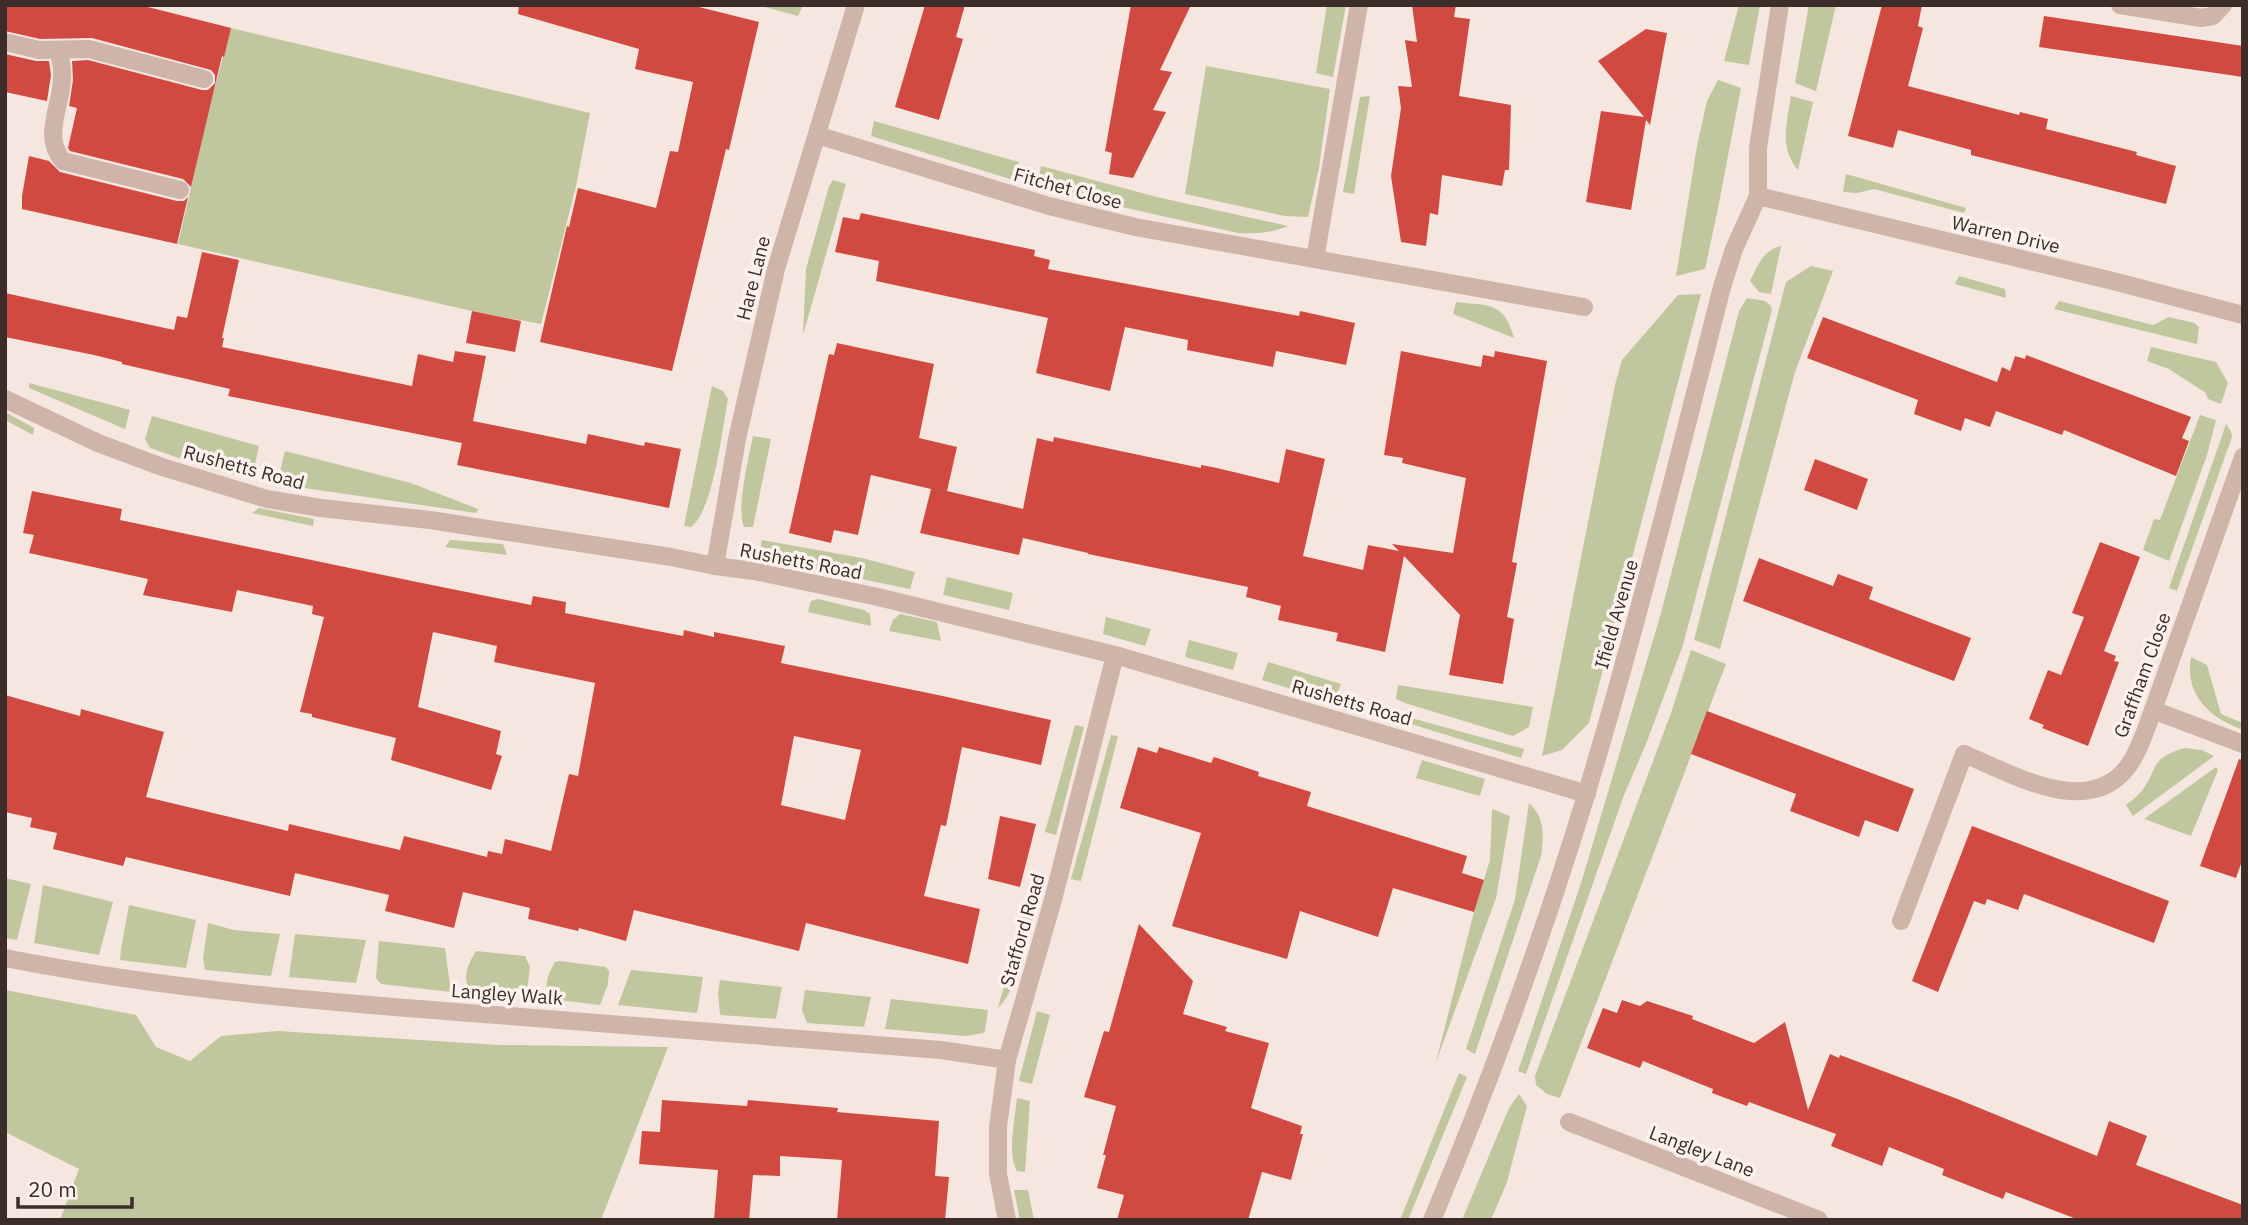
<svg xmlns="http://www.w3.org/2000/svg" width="2248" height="1225" font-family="'IBM Plex Sans',sans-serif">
<rect width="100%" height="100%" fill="#f5e7df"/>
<!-- green -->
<g fill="#c0c69d">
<path d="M757,5H803L798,16Z"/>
<path d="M1327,5H1346L1333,77L1316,73Z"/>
<path d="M1739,5H1760L1749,65L1724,61Z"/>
<path d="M1809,5H1836L1816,91L1795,83Z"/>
<path d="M231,28L590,113L576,186L541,324L472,311L178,244L210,105Z"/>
<path d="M1206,66L1330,89L1319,168L1308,217L1285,216L1185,194Z"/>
<path d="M1718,80L1741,88L1718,208L1705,269L1676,276L1697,146L1707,101Z"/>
<path d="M1370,96L1354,194L1343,192L1360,97Z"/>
<path d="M1791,96L1813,102L1798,170C1779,148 1787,122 1791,96Z"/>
<path d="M874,121L1019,162L1010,179L871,136Z"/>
<path d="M1041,166L1157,197L1288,226C1271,233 1256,234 1238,233L1037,188Z"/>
<path d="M1846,174L1966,208L1964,213L1874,189L1857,193L1843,192Z"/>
<path d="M833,180L846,184L803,335L806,269L829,186Z"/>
<path d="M1781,246L1771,294L1759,292L1750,281C1757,267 1764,249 1781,246Z"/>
<path d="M1811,266L1833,271L1795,372L1720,649L1694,640L1786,282Z"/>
<path d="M1959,276L2005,289L2006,298L1955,284Z"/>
<path d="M1701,294L1589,723L1562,750L1542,756L1615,385L1622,360L1678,295Z"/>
<path d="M1747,298L1765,301L1770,305L1772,310L1683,645L1646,744L1624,795L1526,1074L1518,1071L1582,880L1661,613L1739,311Z"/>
<path d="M2059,301L2153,325L2169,317L2194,323L2199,327L2197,344L2054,309Z"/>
<path d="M1456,302C1489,306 1504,301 1514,338L1453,314Z"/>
<path d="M2151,347L2216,362L2228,383L2221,404L2208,399L2206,393L2169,369L2147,361Z"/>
<path d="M29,383L130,410L125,429L29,388Z"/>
<path d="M712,386L723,391L728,399C722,429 714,509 691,527L684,526Z"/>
<path d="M5,412L34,428L33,435L5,420Z"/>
<path d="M2200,415L2216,420L2207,455L2169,561L2143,550L2154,519L2160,520Z"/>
<path d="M152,416L259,446L252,478L213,470L150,448L145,439Z"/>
<path d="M2226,424L2231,432L2232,437L2177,591L2169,588Z"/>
<path d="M753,436L771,439L753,527H744C736,510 749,456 753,436Z"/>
<path d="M285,451L411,483L478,509L476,513L277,484Z"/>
<path d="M259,508L314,519L313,526L252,513Z"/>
<path d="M450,540L503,544L507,555L445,547Z"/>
<path d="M762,540L862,558L915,572L910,589L773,561L759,554Z"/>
<path d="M947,577L1013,593L1009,610L943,595Z"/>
<path d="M818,599L864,610L870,614L871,626L808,612L811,601Z"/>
<path d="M900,614L937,622L941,641L889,631L893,620Z"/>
<path d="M1106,617L1151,629L1145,646L1103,634Z"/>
<path d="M1189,640L1238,653L1233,670L1185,657Z"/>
<path d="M1691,650L1726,664L1560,1098L1547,1094L1536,1085L1535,1076L1671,713Z"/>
<path d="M2191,657L2207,665L2221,714L2243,723V730C2210,718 2184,695 2191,657Z"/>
<path d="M1268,662L1341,684L1334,702L1262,680Z"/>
<path d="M2137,675L2144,677L2123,730L2116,727Z"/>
<path d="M1398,685L1533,707L1529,727L1513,736L1405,703L1396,699Z"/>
<path d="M1396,711L1415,719L1524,749L1521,758L1398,720Z"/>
<path d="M1075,725L1084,727L1056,835L1045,832Z"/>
<path d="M1111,735L1118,736L1081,881L1071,879Z"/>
<path d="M2185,748L2202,750L2214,756L2133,816L2126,805C2130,802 2135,798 2139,794C2160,771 2146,759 2185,748Z"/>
<path d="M1422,760L1485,779L1480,796L1416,778Z"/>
<path d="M2216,767L2218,770L2191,836L2144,819Z"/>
<path d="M1529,803C1545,817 1544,836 1541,856L1475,1054L1466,1049L1515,899Z"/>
<path d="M1492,809L1510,816L1496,898L1436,1062L1474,912L1490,860Z"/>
<path d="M5,878L31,884L17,940L5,938Z"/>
<path d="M43,885L113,902L99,955L34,943Z"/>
<path d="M1031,885L1041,887C1033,917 1020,988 998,1008Z"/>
<path d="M129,905L196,920L186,968L120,960L121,949Z"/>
<path d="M208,923L234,930L280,934L271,976L205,970L203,959Z"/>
<path d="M295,934L366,940L356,983L289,977Z"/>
<path d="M379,941L445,948L451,992L381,984L376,978Z"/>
<path d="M476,951L525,956L530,967L527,991L521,996L473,993C460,980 468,964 476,951Z"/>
<path d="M560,961L606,967L609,971L608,984L600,1005L550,999C543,985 548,975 555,962Z"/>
<path d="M631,970L703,977L697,1013L618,1005Z"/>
<path d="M720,980L782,987L776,1019L720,1015L718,993Z"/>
<path d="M5,990L136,1015L156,1047L190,1061L221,1036L278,1031L499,1045L668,1047L601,1220H60L79,1169L5,1132Z"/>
<path d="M805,990L871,997L864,1027L807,1023L802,1010Z"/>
<path d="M891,999L988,1010L985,1031L983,1033L965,1036L885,1029Z"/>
<path d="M1037,1011L1050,1015L1032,1084L1019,1081Z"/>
<path d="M1459,1073L1467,1077L1408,1220H1400Z"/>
<path d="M1519,1094L1527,1106L1507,1182L1491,1220H1462L1509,1108Z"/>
<path d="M1017,1098L1030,1101L1025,1172L1017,1171C1007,1154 1015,1118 1017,1098Z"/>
<path d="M1014,1190H1028L1034,1220H1020Z"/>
</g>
<!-- building -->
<g fill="#d04a42" fill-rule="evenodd">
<path d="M5,5H140L231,28L224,57L222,56L191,187L183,179L70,151L68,148L77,108L69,106L73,80L72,61L88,60L202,90H208L215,83V75L211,70L92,38L40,39L5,31Z"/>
<path d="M519,5H691L759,22L729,150L726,149L672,371L540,342L567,226L569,227L578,188L656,208L670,151L678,152L693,82L635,69L639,49L518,14Z"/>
<path d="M925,5H965L956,37L963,39L939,120L895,107Z"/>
<path d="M1131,5H1191L1160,70L1172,72L1153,110L1166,112L1133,178L1109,174L1112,153L1105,151Z"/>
<path d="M1412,5H1456L1454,17L1470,19L1459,96L1511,105L1509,170H1505L1502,186L1442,175L1438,215L1430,213L1426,246L1401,242L1391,176L1401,108L1398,86L1412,87L1405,40L1417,42Z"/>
<path d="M1882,5H1922L1918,26L1923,28L1908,86L2019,115L2020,112L2048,119L2046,129L2137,152L2136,155L2176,166L2166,204L1971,155V150L1898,130L1893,148L1848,136Z"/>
<path d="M2044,16L2243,46V77L2039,47Z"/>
<path d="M1646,29L1667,33L1650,125L1646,120L1631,210L1586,202L1601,111L1644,117L1598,61Z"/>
<path d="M5,54L36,61H49L51,75L47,101L5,92Z"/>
<path d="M29,156L49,161L60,172L177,201H184L188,197L177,244L22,209V196Z"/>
<path d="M861,213L1035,250L1034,256L1050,260L1048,269L1299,316L1300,311L1355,323L1346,365L1276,351L1273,367L1187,350L1188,340L1125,327L1110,391L1036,373L1048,318L876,281L879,261L835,252L843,217L859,220Z"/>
<path d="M202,252L239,260L222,338H224L222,347L412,386L418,354L453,362L455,351L486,356L473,421L586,444L588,434L644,446L645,442L681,449L669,508L457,465L462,443L228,396L230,389L122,364V362L94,355L5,337V293L174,330L177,316L187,318Z"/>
<path d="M472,311L521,321L515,352L466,343Z"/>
<path d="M1823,317L1997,382L2002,367L2010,371L2015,356L2025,359L2026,355L2191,417L2182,438L2189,441L2176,476L2064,430L2062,435L1996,411L1990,427L1965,418L1961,431L1914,414L1918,400L1807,358Z"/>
<path d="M837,343L934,364L919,438L957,447L947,491L1023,509L1037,438L1053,442L1054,437L1201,468V465L1217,468L1279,483L1286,449L1325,459L1303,556L1363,570L1368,545L1399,551L1392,544L1453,553L1466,478L1402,463L1403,458L1384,455L1401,351L1481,367L1483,355L1494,357L1495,351L1547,361L1512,562L1517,563L1507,617L1514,619L1503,684L1449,675L1460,615L1404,556L1385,652L1336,641L1338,633L1278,620L1281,606L1246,597L1248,587L1088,554V553L1023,538L1019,555L920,533L931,489L871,475L858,535L834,530L831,543L789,533L829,354L834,355Z"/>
<path d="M1815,459L1868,479L1857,510L1804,490Z"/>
<path d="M32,491L122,509L120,520L412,581L531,605L533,596L566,602L565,613L683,636L684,630L714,637V632L785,646L781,663L938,695L1051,720L1041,765L962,747L946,826L941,825L924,896L980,909L968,964L806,923L799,951L634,910L626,941L579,928L578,931L528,919L530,908L463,892L454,928L385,911L389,895L295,873L290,896L126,857L123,866L53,849L57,833L30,827L32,818L5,812V695L80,716L81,709L164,732L146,797L288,831L289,824L400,850L404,836L487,857L488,851L502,854L505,839L551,851L569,774L578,776L595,683L494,662L497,646L433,632L418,707L501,731L496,754L502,756L491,790L391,760L396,738L312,717V714L300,712L324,617L312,614L313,606L237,590L232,612L143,595L148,579L29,553L34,535L23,533ZM794,736L861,750L845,820L781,805Z"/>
<path d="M2100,542L2140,557L2104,651L2116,656L2114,661L2119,662L2088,746L2042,728L2044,725L2029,719L2048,670L2061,675L2084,617L2072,613Z"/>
<path d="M1759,558L1833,586L1838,574L1873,587L1869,599L1971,638L1954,681L1743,601Z"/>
<path d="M1707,711L1914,789L1898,832L1865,820L1859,837L1790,811L1796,794L1691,754Z"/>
<path d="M1138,747L1157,753L1159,747L1211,763L1214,757L1259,772L1258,776L1311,792L1307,806L1467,856L1462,873L1484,880L1474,912L1393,888L1378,937L1300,911L1287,959L1172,926L1201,833L1120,808Z"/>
<path d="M2239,759L2243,760V858L2236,878L2200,866Z"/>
<path d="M1000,816L1036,824L1020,887L988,879Z"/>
<path d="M1972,826L2169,901L2154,943L2024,894L2018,910L1987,899L1985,905L1974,901L1938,992L1912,981Z"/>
<path d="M1139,924L1193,981L1183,1014L1227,1027L1225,1031L1269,1043L1251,1108L1302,1126L1300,1134H1303L1291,1180L1262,1172L1248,1220H1117L1124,1195L1097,1188L1106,1155H1103L1116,1106L1084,1097L1104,1031L1109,1032Z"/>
<path d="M1622,1000L1640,1006L1647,1001L1693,1016L1692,1019L1754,1043L1785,1022L1808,1110L1830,1054L1839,1058L1840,1055L1955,1098L2097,1156L2109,1121L2147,1136L2136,1165L2243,1205V1220H2079L2006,1192L2003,1199L1942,1175L1944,1169L1889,1147L1882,1166L1831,1146L1836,1134L1749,1102L1747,1106L1712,1093L1713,1089L1643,1061L1640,1068L1587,1048L1603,1008L1617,1013Z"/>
<path d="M662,1100L747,1106L748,1100L838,1108L837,1112L939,1121L935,1176L949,1177L945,1220H837L842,1160L780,1156V1176L753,1175L749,1220H714L718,1170L639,1164L642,1131L660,1132Z"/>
</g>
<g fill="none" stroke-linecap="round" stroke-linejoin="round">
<!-- service -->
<g stroke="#cfb4aa" stroke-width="18">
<path d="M2120,5L2201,18L2213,16L2223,5"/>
<path d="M5,42L39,50L89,49L204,79"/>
<path d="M58,51C61,60 63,69 62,79C61,107 42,137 63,161L180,190"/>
<path d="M1901,921L1964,754"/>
</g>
<!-- minor -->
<g stroke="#cfb4aa" stroke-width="18">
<path d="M817,135L1049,206L1135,227L1584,307"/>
<path d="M1315,259L1359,5"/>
<path d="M5,399L98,443L162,467L267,499L321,508L430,520L671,557L715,566L754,571L878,597L1115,655L1587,794"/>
<path d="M715,566L737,439L776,269L856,5"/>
<path d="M2153,710L2243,744"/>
<path d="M1964,754C2011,773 2089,821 2129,765C2140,749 2146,729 2153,710L2243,457"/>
<path d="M5,958C172,991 340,1003 509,1016C653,1027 797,1039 941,1050L1007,1060"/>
<path d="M1569,1122L1819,1220"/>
<path d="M1007,1220L998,1174V1127L1007,1060L1054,896L1115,655"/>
</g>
<!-- tertiary -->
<g stroke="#cfb4aa" stroke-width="18">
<path d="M1758,196L2113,281L2243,315"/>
<path d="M1432,1220C1491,1080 1543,937 1587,792C1637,625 1679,456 1722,287L1734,249L1758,196V148L1780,5"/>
</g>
</g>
<g text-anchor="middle" stroke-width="7" stroke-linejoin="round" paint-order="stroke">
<!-- street labels -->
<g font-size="19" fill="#3c2c2a" stroke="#fcf2ed">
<text transform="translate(1068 188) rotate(15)" y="7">Fitchet Close</text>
<text transform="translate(2006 234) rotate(13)" y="7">Warren Drive</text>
<text transform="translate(753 278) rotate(-76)" y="7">Hare Lane</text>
<text transform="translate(244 467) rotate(15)" y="7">Rushetts Road</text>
<text transform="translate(801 561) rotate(11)" y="7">Rushetts Road</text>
<text transform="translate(1616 614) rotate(-74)" y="7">Ifield Avenue</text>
<text transform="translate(2142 675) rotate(-70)" y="7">Graffham Close</text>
<text transform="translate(1352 702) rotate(16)" y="7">Rushetts Road</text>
<text transform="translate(1022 930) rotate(-74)" y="7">Stafford Road</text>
<text transform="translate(507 994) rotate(4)" y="7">Langley Walk</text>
<text transform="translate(1702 1151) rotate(21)" y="7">Langley Lane</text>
</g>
</g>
<!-- border -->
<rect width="2248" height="1225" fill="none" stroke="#3c2c2a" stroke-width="14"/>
<!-- scale -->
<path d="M18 1197v10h114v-10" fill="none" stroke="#3c2c2a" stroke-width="3.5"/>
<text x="28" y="1197" font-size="21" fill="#3c2c2a" stroke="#fcf2ed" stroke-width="5" paint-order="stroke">20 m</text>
</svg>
